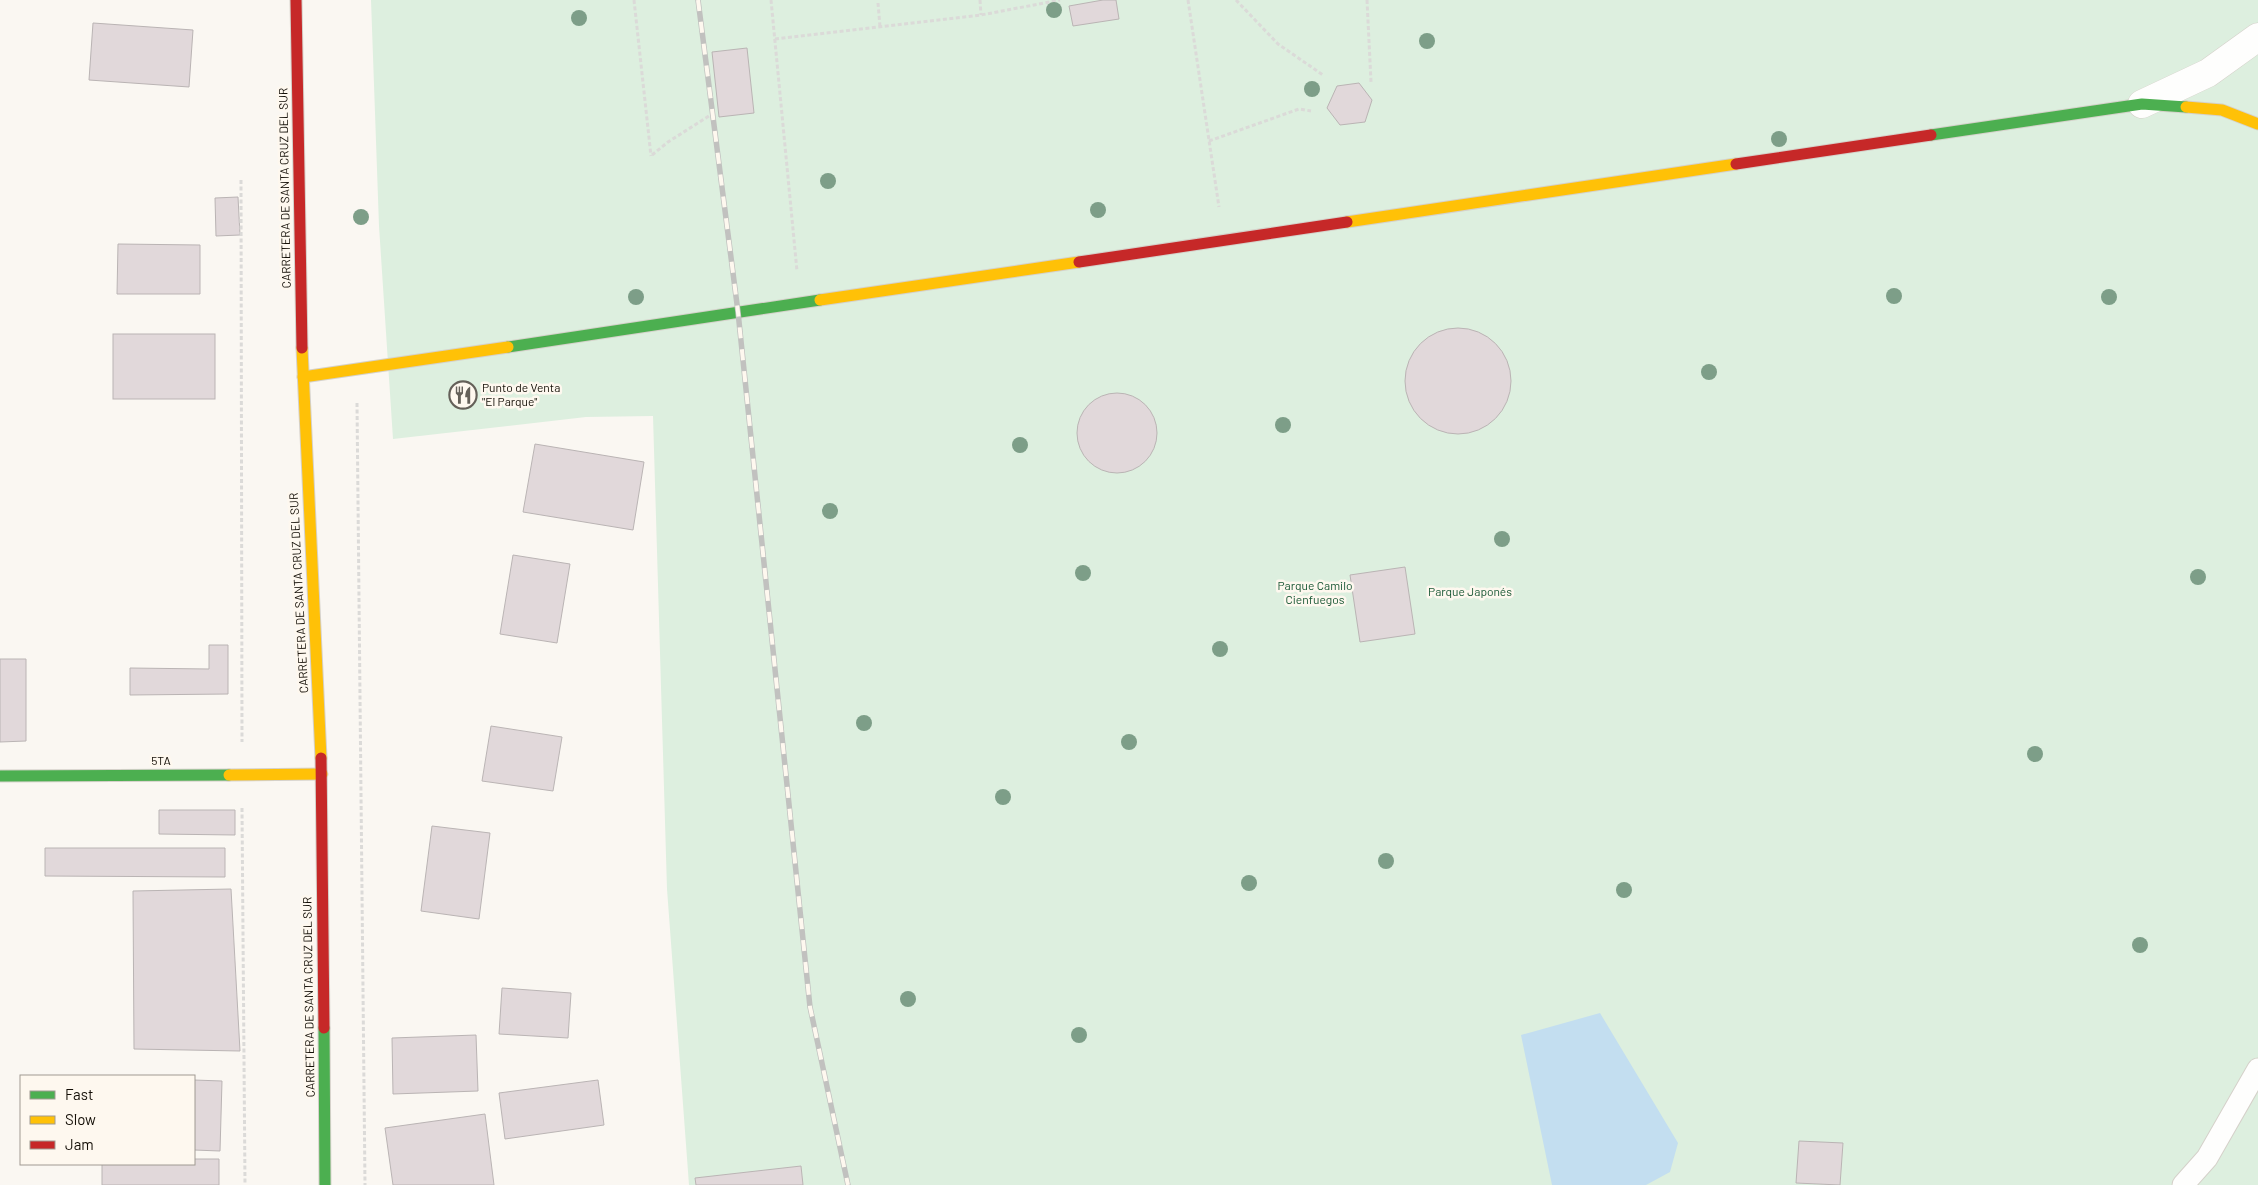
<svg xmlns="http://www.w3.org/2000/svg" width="2258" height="1185" font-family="Barlow,sans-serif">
<rect width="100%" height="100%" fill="#faf7f2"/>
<!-- green -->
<path fill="#ddefdf" d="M371,0H2258V1185H689L667,889L653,416L586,417L393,439L379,226Z"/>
<!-- water -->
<path fill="#c3def0" d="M1600,1013L1678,1143L1670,1172L1646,1185H1552L1521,1035Z"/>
<!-- building -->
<g fill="#e1d8da" stroke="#bab4b4">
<path d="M1103,0H1116L1119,19L1073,26L1069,6Z"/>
<path d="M93,23L193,30L189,87L89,80Z"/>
<path d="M747,48L754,113L719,117L712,52Z"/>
<path d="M1359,83L1372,100L1365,122L1340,125L1327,108L1337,86Z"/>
<path d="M238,197L240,235L216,236L215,198Z"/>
<path d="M118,244L200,245V294H117Z"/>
<circle cx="1458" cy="381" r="53"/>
<rect x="113" y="334" width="102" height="65"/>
<circle cx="1117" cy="433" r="40"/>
<path d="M535,444L644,462L633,530L523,512Z"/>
<path d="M513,555L570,564L557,643L500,634Z"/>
<path d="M1405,567L1415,634L1360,642L1350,575Z"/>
<path d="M209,645H228V694L130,695V668L209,669Z"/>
<path d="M0,659H26V741L0,742Z"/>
<path d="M491,726L562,737L553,791L482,781Z"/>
<path d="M159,810H235V835L159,834Z"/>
<path d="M432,826L490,833L479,919L421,911Z"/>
<path d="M45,848H225V877L45,876Z"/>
<path d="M231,889L240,1051L134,1049L133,891Z"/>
<path d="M502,988L571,993L568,1038L499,1034Z"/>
<path d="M476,1035L478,1091L393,1094L392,1038Z"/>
<path d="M194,1080L222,1081L220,1151L194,1150Z"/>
<path d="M598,1080L604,1125L505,1139L499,1093Z"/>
<path d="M485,1114L494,1185H393L385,1128Z"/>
<path d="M1799,1141L1843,1143L1840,1185L1796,1183Z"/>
<path d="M194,1159H219V1185H102V1164H194Z"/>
<path d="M801,1166L803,1185H696L695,1178Z"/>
</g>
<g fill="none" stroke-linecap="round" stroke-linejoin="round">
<!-- lane casing -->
<g stroke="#d5d1ca" stroke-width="23">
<path id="lane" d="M2183,1185L2207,1158L2258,1069"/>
</g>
<!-- street casing -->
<g stroke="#d5d1ca" stroke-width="29">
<path id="street" d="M2142,104L2208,73L2258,37"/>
</g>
<!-- fast casing -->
<g stroke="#d5d1ca" stroke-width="13">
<g id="fast">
<path d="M1931,135L2142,104L2186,107"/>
<path d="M508,347L820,300"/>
<path d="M0,776L229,775"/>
<path d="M324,1028L325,1185"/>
</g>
</g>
<!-- slow casing -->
<g stroke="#d5d1ca" stroke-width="13">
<g id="slow">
<path d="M2186,107L2222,110L2258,124"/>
<path d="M1347,222L1736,164"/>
<path d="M820,300L1079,262"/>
<path d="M302,348L321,758"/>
<path d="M303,377L508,347"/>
<path d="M229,775L322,774"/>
</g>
</g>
<!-- jam casing -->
<g stroke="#d5d1ca" stroke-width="13">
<g id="jam">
<path d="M296,0L302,348"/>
<path d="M1736,164L1931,135"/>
<path d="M1079,262L1347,222"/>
<path d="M321,758L324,1028"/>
</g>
</g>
<!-- path -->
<g stroke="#dbdad8" stroke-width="3" stroke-dasharray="4 2.5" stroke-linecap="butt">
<path d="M634,0L651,156"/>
<path d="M771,0L797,271"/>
<path d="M980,0L981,15"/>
<path d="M1188,0L1219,207"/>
<path d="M1236,0L1278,44L1323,75"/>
<path d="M1367,0L1371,82"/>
<path d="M878,3L880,27"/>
<path d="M775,39L981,15L1060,0"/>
<path d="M1209,141L1299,109L1311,111"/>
<path d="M652,155L668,142L712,114"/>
<path d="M241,180L242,742"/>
<path d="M357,403L365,1185"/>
<path d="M242,808L245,1185"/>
</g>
<!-- lane -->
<use href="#lane" stroke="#fefefd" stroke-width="21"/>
<!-- street -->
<use href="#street" stroke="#fefefd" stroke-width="28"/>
<!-- fast -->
<use href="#fast" stroke="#4caf50" stroke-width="11"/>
<!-- slow -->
<use href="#slow" stroke="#ffc107" stroke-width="11"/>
<!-- jam -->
<use href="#jam" stroke="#c62828" stroke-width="11"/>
<!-- rail casing -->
<g stroke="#c1c1bf" stroke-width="5.5">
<path id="rail" d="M698,0L738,312L810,1007L848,1185"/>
</g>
<!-- rail -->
<use href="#rail" stroke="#fef8ef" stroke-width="4" stroke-dasharray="11" stroke-linecap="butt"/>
</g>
<!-- trees -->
<g fill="#7d9e88">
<circle cx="1054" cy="10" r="8"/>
<circle cx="579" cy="18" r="8"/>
<circle cx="1427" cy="41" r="8"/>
<circle cx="1312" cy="89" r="8"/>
<circle cx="1779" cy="139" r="8"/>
<circle cx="828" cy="181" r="8"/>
<circle cx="1098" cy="210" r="8"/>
<circle cx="361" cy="217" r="8"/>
<circle cx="1894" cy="296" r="8"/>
<circle cx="636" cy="297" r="8"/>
<circle cx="2109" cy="297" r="8"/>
<circle cx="1709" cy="372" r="8"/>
<circle cx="1283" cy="425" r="8"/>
<circle cx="1020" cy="445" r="8"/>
<circle cx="830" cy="511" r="8"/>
<circle cx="1502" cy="539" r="8"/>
<circle cx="1083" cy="573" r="8"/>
<circle cx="2198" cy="577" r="8"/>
<circle cx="1220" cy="649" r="8"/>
<circle cx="864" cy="723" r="8"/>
<circle cx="1129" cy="742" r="8"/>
<circle cx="2035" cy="754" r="8"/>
<circle cx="1003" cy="797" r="8"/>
<circle cx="1386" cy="861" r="8"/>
<circle cx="1249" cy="883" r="8"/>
<circle cx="1624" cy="890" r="8"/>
<circle cx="2140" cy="945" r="8"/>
<circle cx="908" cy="999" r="8"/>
<circle cx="1079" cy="1035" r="8"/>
</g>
<!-- icons -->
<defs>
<g id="restaurant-ring" transform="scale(1.4375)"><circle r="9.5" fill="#fef8ef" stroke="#646059" stroke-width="1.5"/><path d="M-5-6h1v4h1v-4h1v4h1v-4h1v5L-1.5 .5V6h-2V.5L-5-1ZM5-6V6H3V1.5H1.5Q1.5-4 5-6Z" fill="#646059"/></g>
</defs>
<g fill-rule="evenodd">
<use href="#restaurant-ring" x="463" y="395"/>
</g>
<g text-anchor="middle" stroke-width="5" stroke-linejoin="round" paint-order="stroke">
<!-- street labels -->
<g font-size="12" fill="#130e06" stroke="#fef8ef">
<text transform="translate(285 188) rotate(-91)" y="4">CARRETERA DE SANTA CRUZ DEL SUR</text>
<text transform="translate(299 593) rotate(-93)" y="4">CARRETERA DE SANTA CRUZ DEL SUR</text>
<text x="161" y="765">5TA</text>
<text transform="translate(309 997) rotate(-91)" y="4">CARRETERA DE SANTA CRUZ DEL SUR</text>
</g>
<!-- poi labels -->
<g font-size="12" fill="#130e06" stroke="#fef8ef" text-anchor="start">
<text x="482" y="392">Punto de Venta<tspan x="482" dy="14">"El Parque"</tspan></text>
</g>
<!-- park labels -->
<g font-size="12" fill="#165532" stroke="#fef8ef">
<text x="1315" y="590">Parque Camilo<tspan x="1315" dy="14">Cienfuegos</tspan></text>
<text x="1470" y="596">Parque Japonés</text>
</g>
</g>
<!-- legend -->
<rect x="20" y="1075" width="175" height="90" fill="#fef8ef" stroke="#a09a92"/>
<rect x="30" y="1091" width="25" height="8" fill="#4caf50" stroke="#a09a92"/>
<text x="65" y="1100" font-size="15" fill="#130e06">Fast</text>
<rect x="30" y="1116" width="25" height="8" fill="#ffc107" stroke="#a09a92"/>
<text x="65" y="1125" font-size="15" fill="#130e06">Slow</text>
<rect x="30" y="1141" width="25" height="8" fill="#c62828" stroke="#a09a92"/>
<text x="65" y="1150" font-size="15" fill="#130e06">Jam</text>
</svg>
